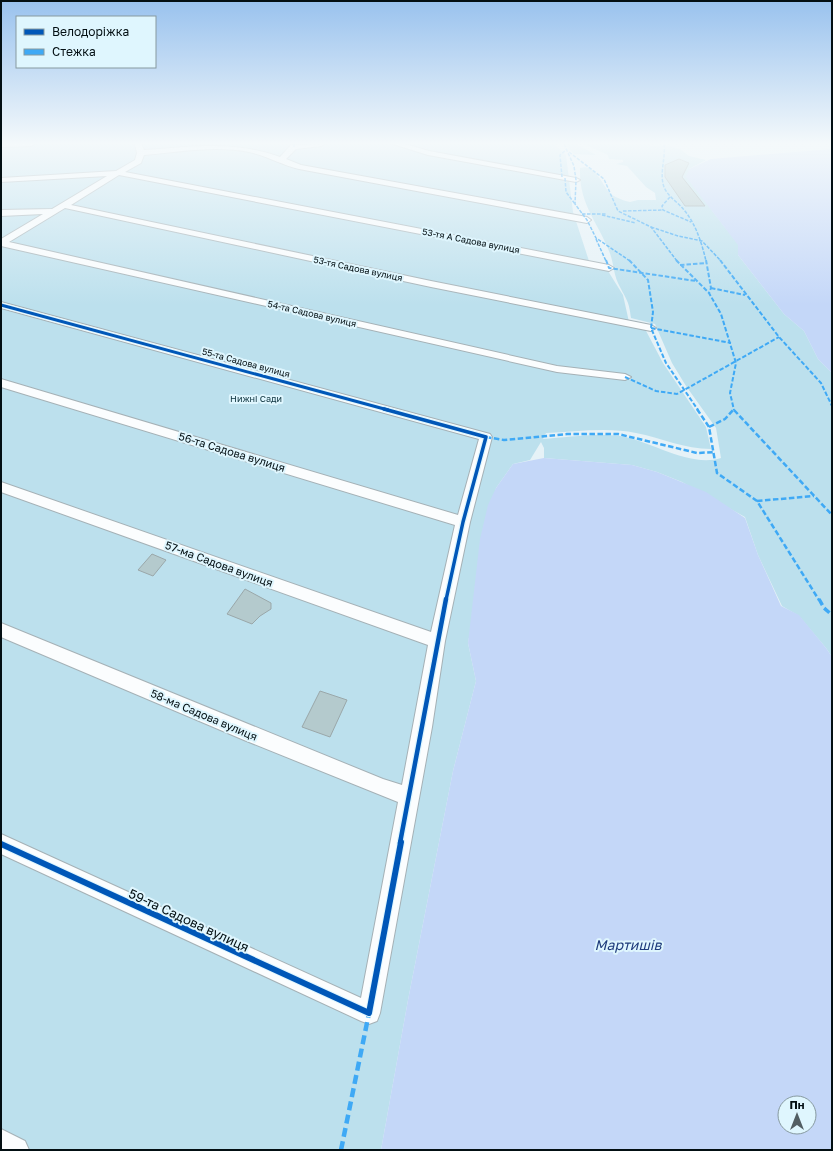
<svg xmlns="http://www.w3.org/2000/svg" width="833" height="1151" font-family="'Golos Text',sans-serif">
<rect width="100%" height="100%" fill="#e6f2f7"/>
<!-- green -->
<g fill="#bce0ed">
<path d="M1,144H554L566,155L573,212L589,261L608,271L623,295L629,322L645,329L663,363L706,427L711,449C685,449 661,438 636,433C607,427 575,432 546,433L543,439C566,437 597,433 620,436C651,441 690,468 721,458L716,428L686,386L672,363L655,324L631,318C629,301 627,301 620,287C613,275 614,262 609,251C597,220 579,205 580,168C597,163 603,189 612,195C617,198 625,201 630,202L638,200H656L655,193L646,187L627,166L616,164L623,162V160L609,159L608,155L584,144H650L651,146L667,145L680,149L689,156L706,160L689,169L713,212L739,245L738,255L784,314L804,331L818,359L832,373V657L826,648L799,616L782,606L758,555L745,517L682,482L657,472L632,465L544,458V448L541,442L530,460L513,464L496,488L468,643L476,681L453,771L408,1000L381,1150H1Z"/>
<path d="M565,144H576L596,155L574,154Z"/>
</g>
<!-- water -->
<g fill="#c4d7f8" fill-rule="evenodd">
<path d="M832,149V373L818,359L804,331L784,314L738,255V245L686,177L689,169L711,159Z"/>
<path d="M544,458L632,465L657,472L706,492L745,518L758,555L781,606L799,615L826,648L832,657V1150H381L408,1000L453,771L476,681L468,643L480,539L488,505L496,488L513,464ZM785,1103H809V1127H785Z"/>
</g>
<!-- building -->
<g fill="#b4cacd" stroke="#9aa7a9">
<path d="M679,159L689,163L682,177L705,206H685L665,177V165Z"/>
<path d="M152,554L166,560L153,576L138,570Z"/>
<path d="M245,589L271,603V609L260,616L252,624L227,614Z"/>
<path d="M320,691L347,700L330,737L302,727Z"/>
</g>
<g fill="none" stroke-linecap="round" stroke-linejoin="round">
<!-- street casing -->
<g stroke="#a5b1b6" stroke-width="2">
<g id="street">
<path d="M1,144H35L31,146L1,147Z"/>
<path d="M135,144H141L144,150C192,147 233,140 280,157L291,145L325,144L321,146L296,149L286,159L301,165L587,217L591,220L587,223L299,169C282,165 267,156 249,152C215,145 179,152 144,155L141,163L125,172L609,265L614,268L609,271L119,175L71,205L431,281L651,325L656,328L651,331L431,287L65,208L9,242L557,366L625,374L631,377L625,380L557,372L1,246V239L43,214L1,216V210L52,209L107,176L1,182V178L116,171L135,160L137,153Z"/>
<path d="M393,144H405L429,151L576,178L580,180L576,182L428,155Z"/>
<path d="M1,302L490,434L492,437L470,522L445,641L432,727L380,1013L377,1021L369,1024L361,1021L1,854V834L361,998L398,802L244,740L1,637V623L383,779L402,785L428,645L1,492V482L431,632L455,525L1,387V379L458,515L479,439L1,308Z"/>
<path d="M1,1129L25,1141L29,1150H1Z"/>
</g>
</g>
<!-- street -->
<use href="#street" fill="#fbfdfe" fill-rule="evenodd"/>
<!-- quiet-far4 -->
<g stroke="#3fa9f5" stroke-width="1.5" stroke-dasharray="3.5 1.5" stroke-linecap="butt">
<path d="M294,144V147"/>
<path d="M564,144L574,166L576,180L575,204L587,220L596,238L630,261"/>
<path d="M664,144C666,158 659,173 664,187C668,197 678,202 684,210C696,224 702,244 706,261"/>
<path d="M569,152L604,179L618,211L651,227L677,261"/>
<path d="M562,177L560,155L567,149"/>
<path d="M565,178L566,192L575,204"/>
<path d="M670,197L662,206L663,210L691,222"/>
<path d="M623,211L663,210"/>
<path d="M582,214H607"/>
<path d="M602,215L636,223"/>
<path d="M651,227L678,236L702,241L721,261"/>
<path d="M596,239L606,261"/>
</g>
<!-- quiet-far3 -->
<g stroke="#3fa9f5" stroke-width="2" stroke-dasharray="4.5 2" stroke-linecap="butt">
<path d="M606,260L609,268L696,281"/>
<path d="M629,260L648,280L653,312L651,328L666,363L698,410"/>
<path d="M676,260L709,293L721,314L736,363L730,393L734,410"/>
<path d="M706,260L711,288L709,293"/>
<path d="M720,260L779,337L821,383L832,406"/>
<path d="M680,265L707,263"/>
<path d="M711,288L745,295"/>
<path d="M651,328L731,343"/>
<path d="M625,377L656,391L677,394L779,337"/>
</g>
<!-- quiet-far2 -->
<g stroke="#3fa9f5" stroke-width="2.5" stroke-dasharray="5.5 2.5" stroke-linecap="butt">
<path d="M697,409L709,427L717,473L757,501L819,600"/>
<path d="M734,410L832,515"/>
<path d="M709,427L725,419L734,409"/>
<path d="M486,437L504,440L567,434H618L697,453L715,452"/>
<path d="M757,501L814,496"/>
</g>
<!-- quiet-far1 -->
<path stroke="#3fa9f5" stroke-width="3.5" stroke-dasharray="7 3.5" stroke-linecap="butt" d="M819,599L824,608L832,615"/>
<!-- quiet -->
<path stroke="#3fa9f5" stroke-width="4.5" stroke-dasharray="9 4.5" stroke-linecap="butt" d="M341,1150L369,1013"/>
<!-- cycleway-far3 casing -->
<g stroke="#dff6fe" stroke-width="5">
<path id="cycleway-far3" d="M1,305L388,410"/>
</g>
<!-- cycleway-far2 casing -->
<g stroke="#dff6fe" stroke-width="6">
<path id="cycleway-far2" d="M384,409L486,437L463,522L446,600"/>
</g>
<!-- cycleway-far1 casing -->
<g stroke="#dff6fe" stroke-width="7">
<path id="cycleway-far1" d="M400,843L446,599"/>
</g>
<!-- cycleway casing -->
<g stroke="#dff6fe" stroke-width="8">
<path id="cycleway" d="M1,844L369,1013L401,842"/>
</g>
<!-- cycleway-far3 -->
<use href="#cycleway-far3" stroke="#0057b8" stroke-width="3"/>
<!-- cycleway-far2 -->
<use href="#cycleway-far2" stroke="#0057b8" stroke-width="3.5"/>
<!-- cycleway-far1 -->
<use href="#cycleway-far1" stroke="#0057b8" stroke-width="4.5"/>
<!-- cycleway -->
<use href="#cycleway" stroke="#0057b8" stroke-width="6"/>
</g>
<!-- sky -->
<linearGradient id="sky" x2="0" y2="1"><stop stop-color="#99c2ee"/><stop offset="0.47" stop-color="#f4f9fb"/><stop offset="1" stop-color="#f4f9fb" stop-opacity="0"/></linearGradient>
<rect width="833" height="305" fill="url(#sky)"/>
<g text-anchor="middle" stroke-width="4" stroke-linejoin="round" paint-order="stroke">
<!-- far-street labels -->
<g font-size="9" fill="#030f13" stroke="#dff6fe">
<text transform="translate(471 241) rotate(11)" y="3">53-тя А Садова вулиця</text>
<text transform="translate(358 269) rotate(12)" y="3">53-тя Садова вулиця</text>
<text transform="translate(312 314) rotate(13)" y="3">54-та Садова вулиця</text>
<text transform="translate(246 363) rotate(15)" y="3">55-та Садова вулиця</text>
</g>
<!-- far-park labels -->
<g font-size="9" fill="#082e39" stroke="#dff6fe">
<text x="256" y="402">Нижні Сади</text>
</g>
<!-- street labels -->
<g font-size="11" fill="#030f13" stroke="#dff6fe">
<text transform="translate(232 452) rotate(17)" y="4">56-та Садова вулиця</text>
<text transform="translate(219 564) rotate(20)" y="4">57-ма Садова вулиця</text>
<text transform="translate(204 715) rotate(23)" y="4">58-ма Садова вулиця</text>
</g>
<!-- near-street labels -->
<g font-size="13" fill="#030f13" stroke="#dff6fe">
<text transform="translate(189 920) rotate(25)" y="5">59-та Садова вулиця</text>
</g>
<!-- near-water labels -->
<g font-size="14" font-style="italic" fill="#1f3c7c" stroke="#dff6fe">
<text x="628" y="950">Мартишів</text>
</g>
</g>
<!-- border -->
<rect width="833" height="1151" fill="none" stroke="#030f13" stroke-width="4"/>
<!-- legend -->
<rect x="16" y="16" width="140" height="52" fill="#dff6fe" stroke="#879aa0"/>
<rect x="24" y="29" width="20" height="6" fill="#0057b8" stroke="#879aa0"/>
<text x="52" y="36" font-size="12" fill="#030f13">Велодоріжка</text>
<rect x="24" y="49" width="20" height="6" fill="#3fa9f5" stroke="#879aa0"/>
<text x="52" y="56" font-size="12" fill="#030f13">Стежка</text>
<!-- north arrow -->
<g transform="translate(797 1115)"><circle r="19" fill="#dff6fe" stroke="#879aa0"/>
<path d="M0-3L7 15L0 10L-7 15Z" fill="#525e63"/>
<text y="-6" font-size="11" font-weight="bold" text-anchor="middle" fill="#030f13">Пн</text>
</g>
</svg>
